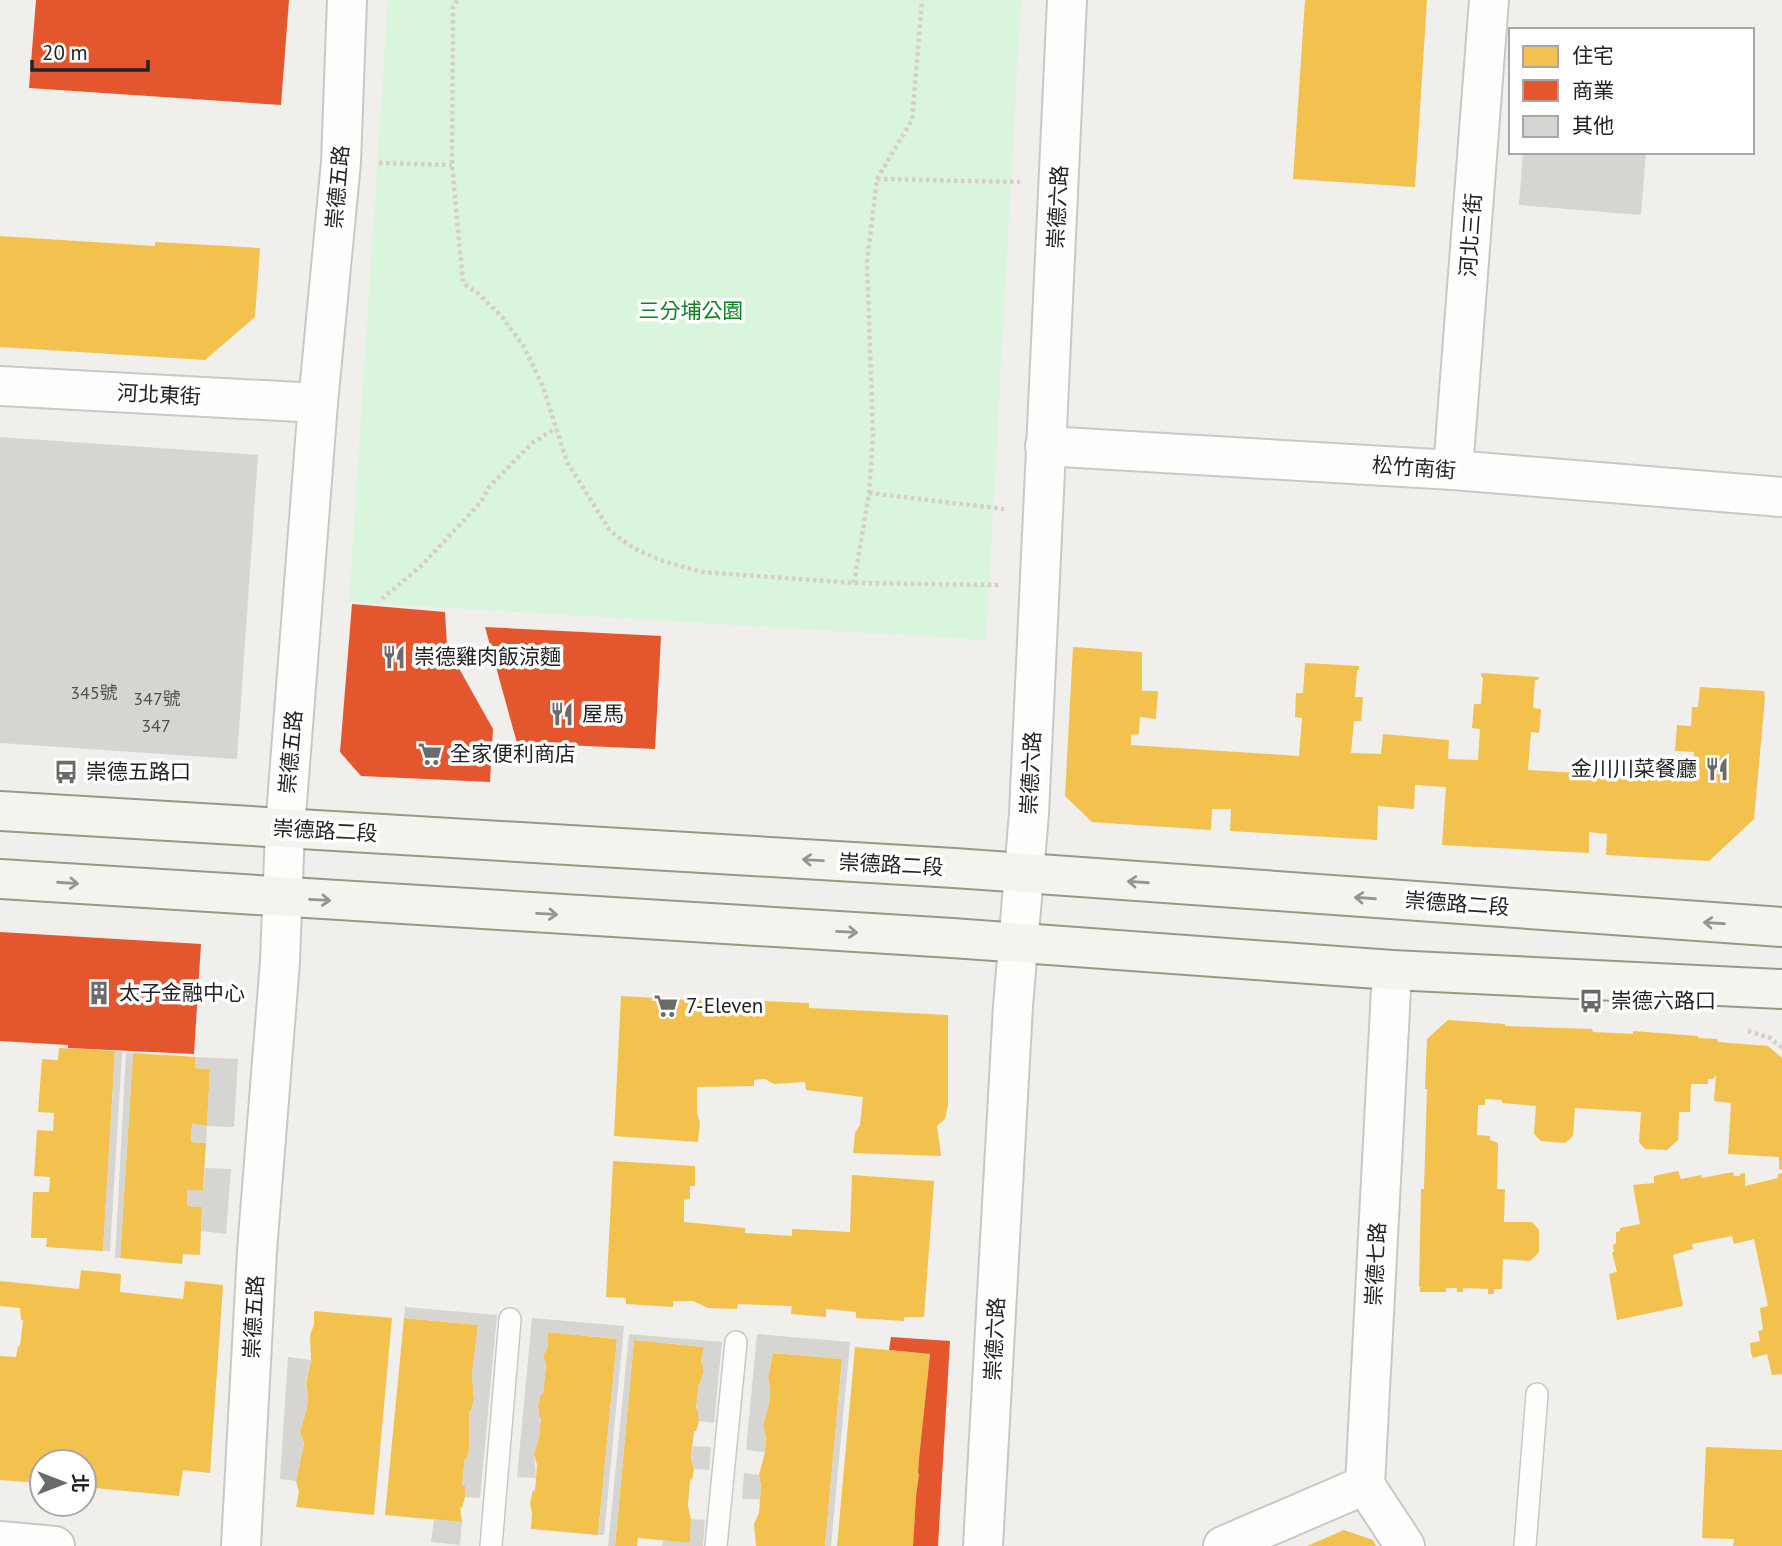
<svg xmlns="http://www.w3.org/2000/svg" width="1782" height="1546" font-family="'PT Sans','Noto Sans TC',sans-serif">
<rect width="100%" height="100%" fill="#f0efeb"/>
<!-- park -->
<path fill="#daf5dd" d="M388,0H1021L986,640L349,602Z"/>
<!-- homes -->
<g fill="#f2c14e">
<path d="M1305,0H1427L1415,187L1293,179Z"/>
<path d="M0,236L155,246V242L260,248L255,317L205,360L0,347Z"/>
<path d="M1073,647L1142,652V691H1158L1156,719L1140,717L1139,734L1131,735V745L1299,756L1302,718L1295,717L1296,693H1303L1305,663L1359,666V670H1357L1355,697H1363L1361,721H1354L1351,753L1381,754L1383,734L1449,740L1448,759L1478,760L1480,729L1472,728L1474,704H1481L1483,677H1481V673L1539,677L1538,680H1535L1533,708L1541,709L1539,733L1531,732L1528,770L1697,780V772L1693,771L1694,752L1675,751L1677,725L1691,726L1692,707H1698L1700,687L1764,691L1765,698L1754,819L1709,861L1606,855L1607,834L1589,832V853L1442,845L1446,787L1415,785L1414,809L1378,806L1377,840L1230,831L1231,809H1212L1211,830L1092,822L1065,796Z"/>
<path d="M621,996L761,1004L760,1001L809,1003V1008L948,1015V1105L945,1119L937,1126L941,1156L853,1153L855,1133L860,1125L863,1097L806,1090L805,1082L774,1084L765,1079L754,1080V1086L697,1087V1113L700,1122L698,1142L614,1136Z"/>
<path d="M1448,1020L1505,1024V1026L1592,1029L1593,1032L1633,1034V1031L1698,1036V1038L1717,1039L1718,1042L1768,1046L1782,1058V1169L1779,1170V1157L1728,1154L1731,1103L1714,1101L1716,1075L1713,1079H1708V1084H1691L1690,1112H1679L1678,1140L1667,1150L1645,1149L1639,1142L1641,1112L1575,1108L1573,1136L1565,1143L1541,1141L1534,1134L1536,1106L1502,1103V1100L1485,1099V1105H1478L1477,1135L1490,1136V1140L1498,1143L1497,1189H1505L1504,1222H1532L1539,1230V1252L1530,1261L1503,1259L1502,1289H1494V1294H1488V1289L1463,1288V1292H1457V1288H1446V1292H1420V1287H1419L1421,1189H1424L1427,1089H1425L1427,1039Z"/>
<path d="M59,1048L115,1051L103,1251L46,1247L47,1238H31L33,1192H49L50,1177L34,1176L37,1130L53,1131L54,1113L38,1112L42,1059L58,1060Z"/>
<path d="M133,1053L196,1057L195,1068L210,1069L207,1126L192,1124L191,1142L206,1143L203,1191L187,1190V1206L202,1207L200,1255L183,1254L182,1264L120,1258Z"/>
<path d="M613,1161L695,1166V1186H690V1199L684,1200V1222L745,1228V1233L792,1236V1229L850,1232L852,1175L934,1181L924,1317H904V1321L856,1318V1312L826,1309V1317L791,1314L792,1306L738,1304L737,1309L708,1308L693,1301H673V1307L626,1304V1298L606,1297Z"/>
<path d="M1678,1171L1681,1179L1701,1175L1702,1178L1733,1172L1734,1176H1740V1174L1745,1173V1186L1778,1178V1174L1782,1173V1374L1772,1375L1767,1354L1753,1358L1751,1353L1750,1343L1760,1341L1758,1331L1763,1330L1760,1308L1768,1306L1754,1239L1734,1244L1732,1236L1692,1244L1693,1249L1673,1255L1683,1306L1617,1320L1609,1274L1617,1272L1612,1252H1614L1613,1245L1616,1243V1232L1620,1231V1228L1640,1224L1633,1185L1654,1183V1176Z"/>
<path d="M81,1270L121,1274L120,1292L183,1299L185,1281L223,1285L210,1473L183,1470L179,1496L84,1487V1462H42V1483L0,1480V1356L16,1357L18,1346H20L23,1320H21L20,1308L0,1306V1281L79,1289Z"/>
<path d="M314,1311L392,1318L374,1515L296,1507L299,1492L296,1481L304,1443L300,1432L307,1408L308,1394L306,1384L311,1360L310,1335L314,1325Z"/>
<path d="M404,1318L478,1325L472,1375L474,1399L471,1410H469V1449L467,1459L465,1458L462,1486H465V1497L462,1508L460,1507L462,1522L385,1515Z"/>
<path d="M548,1332L617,1339L598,1535L531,1529L532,1513L530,1503L533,1490L535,1491L537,1465L534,1454L539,1437L541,1417H539L538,1406L541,1394H543L546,1365L543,1356L548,1347Z"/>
<path d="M634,1340L704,1347L701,1361L704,1371L700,1383H699L696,1409H698L699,1421L696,1431H694L691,1459L694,1469L692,1480L690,1479L688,1506L691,1519L690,1543L638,1538L637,1546H615Z"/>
<path d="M855,1347L930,1354L919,1458L918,1473L919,1474L916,1496L913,1546H837Z"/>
<path d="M773,1353L842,1359L825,1546H756L754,1524L759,1513L761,1486L759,1475L765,1452L766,1438L763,1426L769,1403L770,1390L768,1378Z"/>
<path d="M1706,1447L1782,1450V1546H1733L1734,1539L1702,1538Z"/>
<path d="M1344,1530L1373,1540L1376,1546H1307Z"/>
</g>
<!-- shops -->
<g fill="#e4572e">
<path d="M36,0H289L281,105L29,88Z"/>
<path d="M352,604L445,612L447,647L493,729L490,782L361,776L340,752Z"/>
<path d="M485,627L661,636L655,749L517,743Z"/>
<path d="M0,932L201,944L194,1054L68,1048V1045L0,1041Z"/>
<path d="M891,1337L950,1341L938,1546H913L916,1496L919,1474L918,1473L919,1458L930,1354L889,1350Z"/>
</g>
<!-- building -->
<g fill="#d7d5d2">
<path d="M1523,152H1646L1641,215L1519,205Z"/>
<path d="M0,437L258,455L237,759L0,743Z"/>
<path d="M115,1051L122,1052L110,1251H103Z"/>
<path d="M126,1053H133L120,1258H115Z"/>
<path d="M196,1057L238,1059L234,1127L207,1126L210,1069L195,1068Z"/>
<path d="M192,1124L207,1126L206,1143L191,1142Z"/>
<path d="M205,1168L231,1169L226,1234L201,1231L202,1207L187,1206V1190L203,1191Z"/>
<path d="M405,1307L497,1315L480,1498L465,1497V1486H462L465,1458L467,1459L469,1449V1410H471L474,1399L472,1375L478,1325L404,1318Z"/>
<path d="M532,1318L624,1326L604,1535H598L617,1339L548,1332V1347L543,1356L546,1365L543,1394H541L538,1406L539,1417H541L539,1437L534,1454L536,1478L517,1477Z"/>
<path d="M629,1334L722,1342L714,1423L699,1421L698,1409H696L699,1383H700L704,1371L701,1361L704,1347L634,1340L615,1546H608Z"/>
<path d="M757,1334L850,1342L831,1546H825L842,1359L773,1353L768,1378L770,1390L769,1403L763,1426L766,1438L765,1452L746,1450Z"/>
<path d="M288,1357L311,1360L305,1384L308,1394L307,1408L300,1432L304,1443L296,1481L280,1479Z"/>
<path d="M693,1446L711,1447L709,1470L694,1469L691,1459Z"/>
<path d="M744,1473L759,1475L761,1486L760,1499H742Z"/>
<path d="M434,1519L462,1522L460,1545L431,1542Z"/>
<path d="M691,1519L705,1520L703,1546H662L663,1540L690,1543Z"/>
</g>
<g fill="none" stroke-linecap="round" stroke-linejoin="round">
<!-- service casing -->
<g stroke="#c9c8c7" stroke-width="24">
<g id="service">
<path d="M491,1546L510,1319"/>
<path d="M716,1546L736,1342"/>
<path d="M1525,1546L1537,1394"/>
</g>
</g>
<!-- minor casing -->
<g stroke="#c9c8c7" stroke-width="42">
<g id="minor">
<path d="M0,386L318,403"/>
<path d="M1045,446L1453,470L1782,497"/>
<path d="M1453,470L1489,0"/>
<path d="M1392,970L1365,1485L1405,1546"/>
<path d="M0,1541L55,1546"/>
<path d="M241,1546L257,1251L280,961L285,829L318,403L341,162L347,0"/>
<path d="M983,1546L1013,1006L1029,813L1067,0"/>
<path d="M1223,1546L1365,1485"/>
</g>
</g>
<!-- secondary casing -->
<g stroke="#969a82" stroke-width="42">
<g id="secondary">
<path d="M0,811L954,868L1782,927"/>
<path d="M0,879L952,938L1392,970L1782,989"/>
</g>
</g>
<!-- path -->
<g stroke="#d8cdc9" stroke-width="4.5" stroke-dasharray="3.5 3.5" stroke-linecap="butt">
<path d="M457,0L453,7L452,165L463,283L479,294L503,318L524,347L543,387L567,462L610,531L635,549L663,561L702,572L854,583L1000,585"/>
<path d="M379,163L452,165"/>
<path d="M877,179L1020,182"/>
<path d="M869,493L1004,509"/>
<path d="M854,583L869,493L873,436L867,262L877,179L912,120L922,0"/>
<path d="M382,599L422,565L481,502L489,487L532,443L556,428"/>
<path d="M1748,1031L1770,1038L1782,1048"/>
</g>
<!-- service -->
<use href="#service" stroke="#fdfdfc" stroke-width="21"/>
<!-- minor -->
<use href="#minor" stroke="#fdfdfc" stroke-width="38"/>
<!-- secondary -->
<use href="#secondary" stroke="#f3f4ed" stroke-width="38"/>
</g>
<!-- one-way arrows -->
<defs><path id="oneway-shaft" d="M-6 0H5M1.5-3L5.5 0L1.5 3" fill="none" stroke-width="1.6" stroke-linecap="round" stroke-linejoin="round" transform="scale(1.75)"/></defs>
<g stroke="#959692">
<use href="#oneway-shaft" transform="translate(813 860) rotate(-177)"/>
<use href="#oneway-shaft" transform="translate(1138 882) rotate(-176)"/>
<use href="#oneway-shaft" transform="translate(68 883) rotate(4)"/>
<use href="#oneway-shaft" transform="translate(1365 898) rotate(-176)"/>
<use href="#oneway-shaft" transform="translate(320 900) rotate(3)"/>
<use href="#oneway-shaft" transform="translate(547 914) rotate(3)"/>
<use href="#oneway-shaft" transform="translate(1714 923) rotate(-176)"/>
<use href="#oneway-shaft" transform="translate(847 932) rotate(3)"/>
</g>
<!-- icons -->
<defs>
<g id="restaurant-bare" transform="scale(1.89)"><path d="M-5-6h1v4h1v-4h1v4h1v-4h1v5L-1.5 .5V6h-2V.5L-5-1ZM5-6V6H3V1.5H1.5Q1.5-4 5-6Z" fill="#6a6a68" stroke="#fff" stroke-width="2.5" paint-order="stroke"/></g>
<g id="supermarket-bare" transform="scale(1.89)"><path d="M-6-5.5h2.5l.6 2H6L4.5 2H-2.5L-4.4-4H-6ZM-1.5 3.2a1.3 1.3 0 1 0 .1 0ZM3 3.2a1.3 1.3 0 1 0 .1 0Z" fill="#6a6a68" stroke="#fff" stroke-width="2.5" paint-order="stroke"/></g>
<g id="bus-bare" transform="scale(1.89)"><path d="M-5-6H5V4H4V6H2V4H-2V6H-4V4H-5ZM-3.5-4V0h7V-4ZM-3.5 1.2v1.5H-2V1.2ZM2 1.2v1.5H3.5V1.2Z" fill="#6a6a68" stroke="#fff" stroke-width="2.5" paint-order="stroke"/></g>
<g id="building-bare" transform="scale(1.89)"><path d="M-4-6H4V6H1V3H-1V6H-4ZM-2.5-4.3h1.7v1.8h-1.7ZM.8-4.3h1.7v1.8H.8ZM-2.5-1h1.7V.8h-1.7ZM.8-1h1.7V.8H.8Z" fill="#6a6a68" stroke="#fff" stroke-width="2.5" paint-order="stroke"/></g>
</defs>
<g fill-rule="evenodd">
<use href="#restaurant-bare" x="394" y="657"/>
<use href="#restaurant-bare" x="562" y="714"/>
<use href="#supermarket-bare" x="430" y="754"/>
<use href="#restaurant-bare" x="1717" y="769"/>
<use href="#bus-bare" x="66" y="772"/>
<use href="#building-bare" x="99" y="993"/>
<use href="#bus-bare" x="1591" y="1001"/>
<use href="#supermarket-bare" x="666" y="1006"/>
</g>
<g text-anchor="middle" stroke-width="7" stroke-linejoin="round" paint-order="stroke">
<!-- number labels -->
<g font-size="18" fill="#4f4f4e">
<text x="94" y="699">345號</text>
<text x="157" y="705">347號</text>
<text x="156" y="732">347</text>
</g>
<!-- street labels -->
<g font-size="21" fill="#222" stroke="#fff">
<text transform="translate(338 187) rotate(-85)" y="7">崇德五路</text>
<text transform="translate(1058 207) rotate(-87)" y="7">崇德六路</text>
<text transform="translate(1471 235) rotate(-86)" y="7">河北三街</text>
<text transform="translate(159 395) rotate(3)" y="7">河北東街</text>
<text transform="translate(1414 468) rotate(4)" y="7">松竹南街</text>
<text transform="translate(291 752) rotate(-85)" y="7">崇德五路</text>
<text transform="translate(1031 773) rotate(-87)" y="7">崇德六路</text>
<text transform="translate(325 831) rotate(3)" y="7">崇德路二段</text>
<text transform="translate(891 865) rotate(3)" y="7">崇德路二段</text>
<text transform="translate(1457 904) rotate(4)" y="7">崇德路二段</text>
<text transform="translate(1376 1264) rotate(-87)" y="7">崇德七路</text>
<text transform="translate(254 1317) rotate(-87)" y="7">崇德五路</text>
<text transform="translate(995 1339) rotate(-87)" y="7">崇德六路</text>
</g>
<!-- park labels -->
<g font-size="21" fill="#0c8425" stroke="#fff">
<text x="691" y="318">三分埔公園</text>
</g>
<!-- poi labels -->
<g font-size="21" fill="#222" stroke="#fff" text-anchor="start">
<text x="414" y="664">崇德雞肉飯涼麵</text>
<text x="582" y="721">屋馬</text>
<text x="450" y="761">全家便利商店</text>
<text x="1697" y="776" text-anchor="end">金川川菜餐廳</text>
<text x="86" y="779">崇德五路口</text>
<text x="119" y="1000">太子金融中心</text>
<text x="1611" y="1008">崇德六路口</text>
<text x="686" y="1013">7-Eleven</text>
</g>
</g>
<!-- legend -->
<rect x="1509" y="28" width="245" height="126" fill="#ffffff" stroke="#a7a7a7" stroke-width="2"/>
<rect x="1523" y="46" width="35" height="21" fill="#f2c14e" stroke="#a7a7a7" stroke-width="2"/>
<text x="1572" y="63" font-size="21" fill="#222222">住宅</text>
<rect x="1523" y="80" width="35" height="21" fill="#e4572e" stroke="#a7a7a7" stroke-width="2"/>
<text x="1572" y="98" font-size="21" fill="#222222">商業</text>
<rect x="1523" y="116" width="35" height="21" fill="#d7d5d2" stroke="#a7a7a7" stroke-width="2"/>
<text x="1572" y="133" font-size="21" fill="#222222">其他</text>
<!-- north arrow -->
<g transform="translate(63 1483) rotate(90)"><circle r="33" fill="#ffffff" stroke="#a7a7a7" stroke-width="2"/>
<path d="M0-5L12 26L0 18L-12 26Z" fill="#6a6a68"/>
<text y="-10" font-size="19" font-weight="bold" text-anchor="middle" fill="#222222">北</text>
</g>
<!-- scale -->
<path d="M32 60v10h116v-10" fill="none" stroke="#222222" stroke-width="3.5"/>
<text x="42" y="60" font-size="21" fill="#222222" stroke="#ffffff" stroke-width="5" paint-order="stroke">20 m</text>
</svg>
